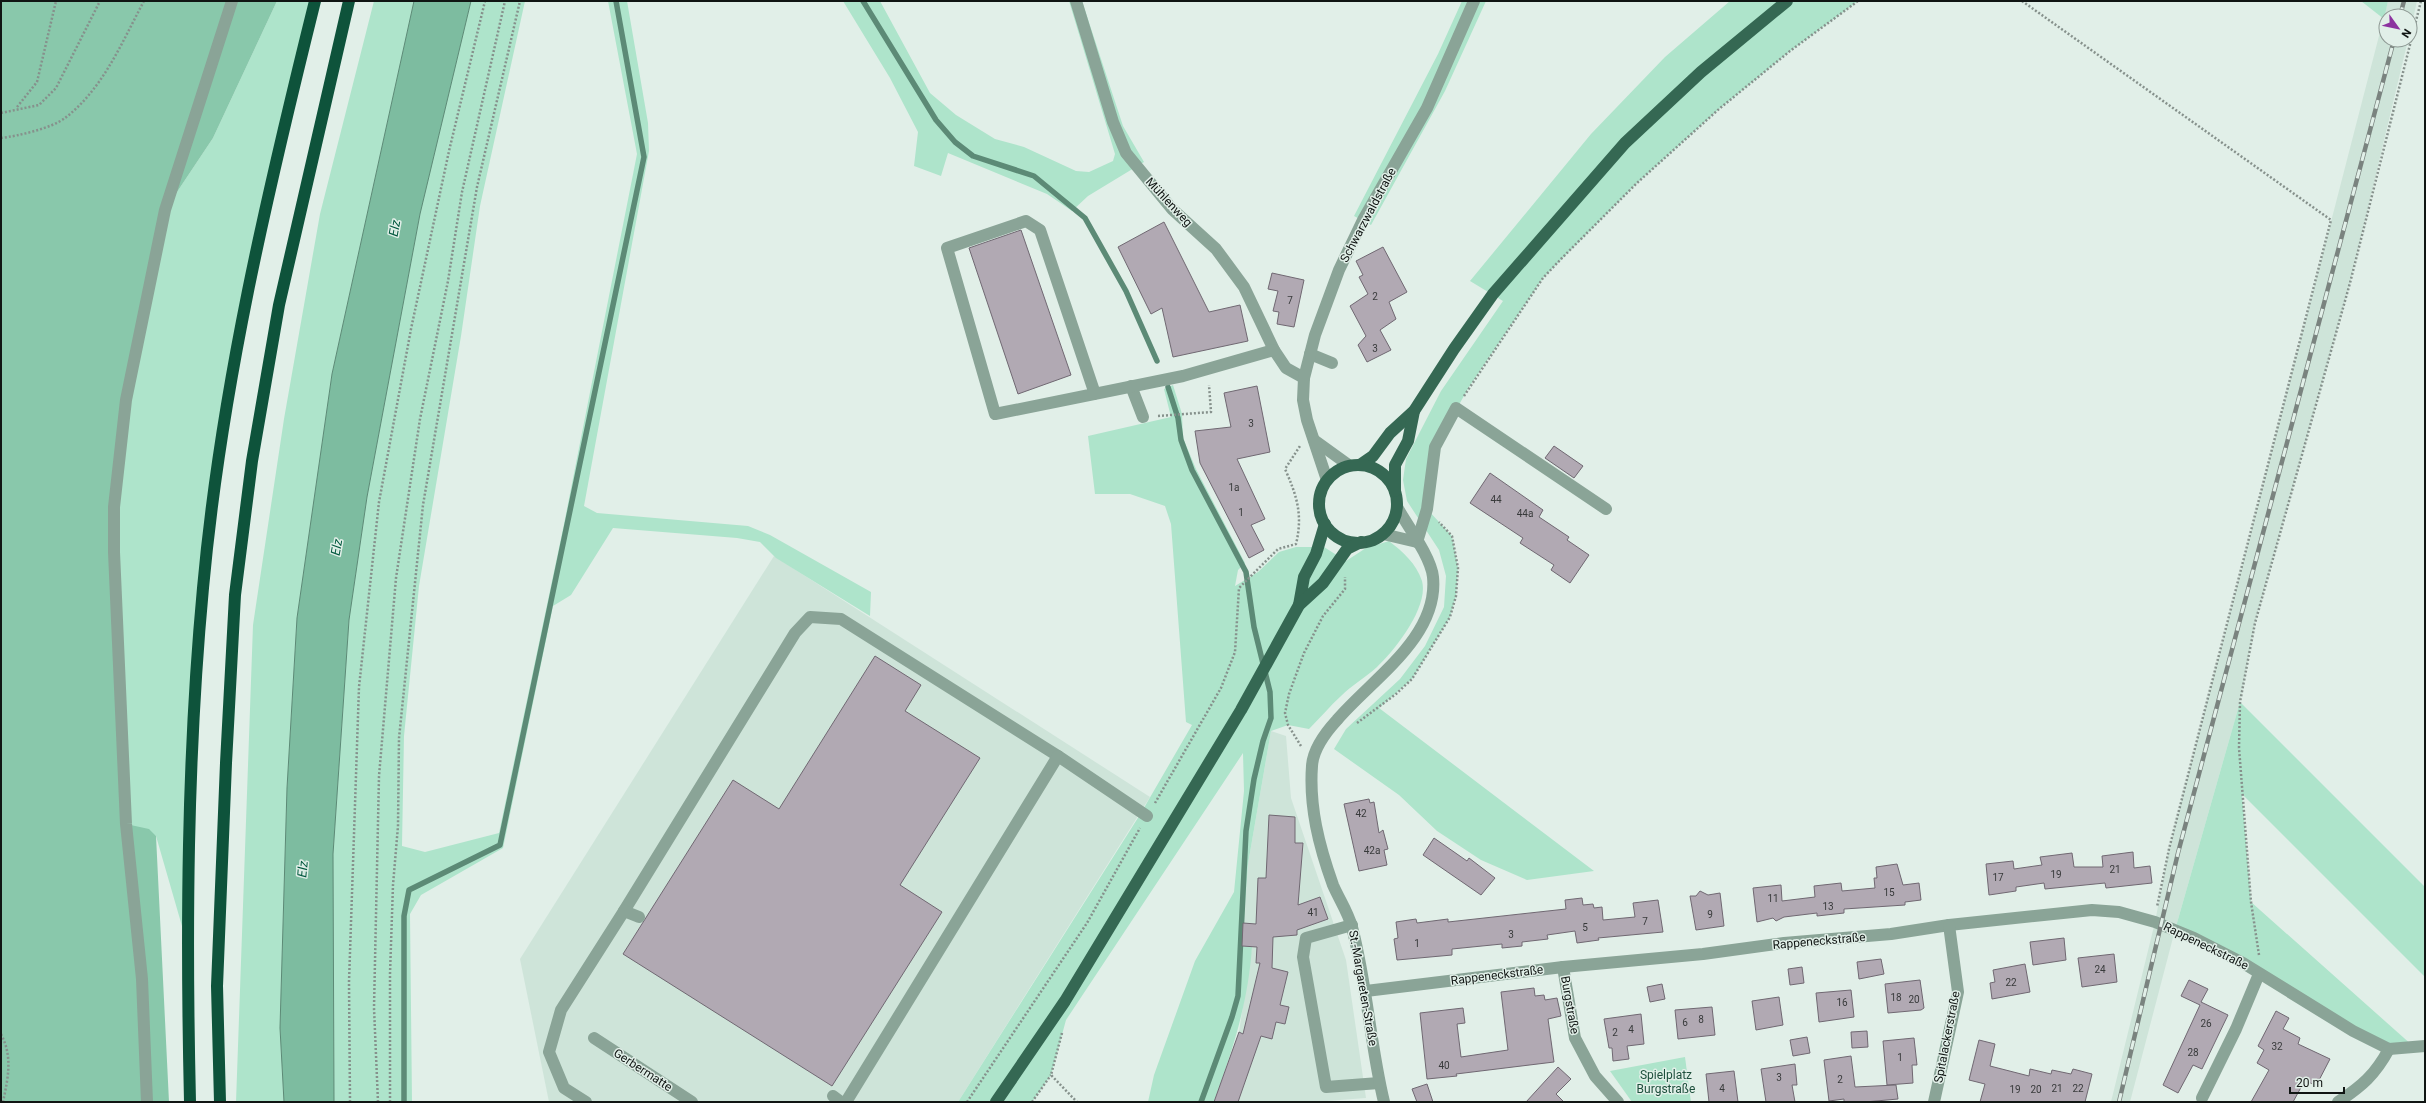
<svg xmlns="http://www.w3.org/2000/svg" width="2426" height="1103" font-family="Roboto,sans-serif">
<rect width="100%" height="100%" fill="#e1efe8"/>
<!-- built -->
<g fill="#cee4d9">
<path d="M2388,1H2417L2410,33V16H2386V40H2408L2350,283L2255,623L2240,702L2175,930L2130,1102H2111L2155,922L2169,849Z"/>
<path d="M774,556L1150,797L958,1102H549L520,959Z"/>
<path d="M1271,731L1286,736L1291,798L1346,960L1366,1098L1314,1102H1214L1239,1032L1252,947L1242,946L1248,864Z"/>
</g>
<!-- green -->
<g fill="#aee4cb">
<path d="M277,1H315L246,301L203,587L186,940L156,836L126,824L114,552L126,400L165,210L213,138Z"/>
<path d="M374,1H414L332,374L297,618L287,788L280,1028L284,1102H236L253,625L284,419L320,214Z"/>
<path d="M471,1H525L480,206L461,336L419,586L404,736L402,846L425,852L499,833L564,524L637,154L608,1H627L648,123L649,151L584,506L597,513L748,526L770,535L871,592L870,616L776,558L760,542L737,538L613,528L571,595L553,606L503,848L421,895L410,914L412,1102H334L333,854L349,620L367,497L420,214Z"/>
<path d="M843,1H880L930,93L956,115L995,139L1024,147L1076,171L1089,172L1113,161L1115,154L1069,1H1082L1123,126L1144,162L1088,196L1072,211L1047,194L948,153L941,176L914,166L918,132L890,78Z"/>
<path d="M1462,1H1486L1445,91L1371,225L1354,216L1438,54Z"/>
<path d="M1730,1H1858L1790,51L1719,109L1637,183L1543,278L1469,387L1435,447L1427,509L1452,536L1458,568L1456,596L1450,617L1412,679L1379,708L1594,871L1527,880L1481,860L1437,831L1399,795L1334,749L1346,729L1400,679L1425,646L1444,607L1446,576L1439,550L1407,501L1403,480L1406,459L1441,391L1503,301L1470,281L1591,134L1665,57Z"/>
<path d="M2361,1H2388L2384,19Z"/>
<path d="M1173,385L1182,414L1183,438L1196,469L1245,563L1238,570L1235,586L1258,572L1279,552L1296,547H1324L1346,561L1366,548L1389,541C1403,552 1416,563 1422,581C1429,607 1395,650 1377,667C1366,677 1352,685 1341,696C1330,706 1320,718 1309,729L1288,725L1271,731L1248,864L1242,946L1252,947C1248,1003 1233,1049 1214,1102H1148L1154,1075L1195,961L1234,892L1244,791L1243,753L1066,1020L1051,1075L1032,1102H958L1141,813L1192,725L1186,722L1171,524L1165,506L1130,494H1095L1088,436L1171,417L1164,389Z"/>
<path d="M2240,702L2425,887V977L2242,794L2251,902L2413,1046L2389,1049L2175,930Z"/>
<path d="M1685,1057L1691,1102H1632L1610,1071Z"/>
</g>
<!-- forest -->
<path fill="#89c8ab" d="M1,1H277L213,138L165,210L126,400L114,507L126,824L149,829L156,836L169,1102H1Z"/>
<!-- water -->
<path fill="#7dbca0" stroke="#5c8a76" d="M414,1H471L420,214L367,497L349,620L333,854L334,1102H284L280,1028L287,788L297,618L332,374Z"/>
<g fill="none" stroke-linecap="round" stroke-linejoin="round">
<!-- stream -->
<g stroke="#5c8a76" stroke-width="5.5">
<path d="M863,1L936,120L955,142L973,156L1034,176L1085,218L1126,291L1157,361"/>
<path d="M1168,387L1178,418L1181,440L1192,470L1246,572L1254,627L1270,692L1271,718L1263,741L1254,779L1246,831L1238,996L1232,1017L1201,1102"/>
<path d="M404,1102V916L409,890L500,845L644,157L616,1"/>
</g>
</g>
<!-- building -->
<g fill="#b1a9b3" stroke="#706872">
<path d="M1164,222L1209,312L1240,305L1248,341L1173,357L1162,308L1151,314L1118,247Z"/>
<path d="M1021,230L1071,375L1018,394L969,248Z"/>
<path d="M1383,247L1407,292L1389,302L1396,319L1380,330L1391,350L1367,362L1358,345L1366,336L1350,306L1368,294L1359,277L1363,275L1356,261Z"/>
<path d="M1272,273L1304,280L1294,327L1277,324L1279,312L1273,311L1278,291L1268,289Z"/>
<path d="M1257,386L1270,452L1237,459L1265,519L1251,525L1264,550L1249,558L1200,463L1195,431L1231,427L1224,393Z"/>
<path d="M1554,446L1583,466L1574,478L1545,458Z"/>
<path d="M1490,473L1543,510L1539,517L1569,537L1567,540L1589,555L1570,583L1551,570L1554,565L1520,543L1523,538L1470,503Z"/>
<path d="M875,656L921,685L905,711L980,758L900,885L942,912L832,1086L623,954L733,780L779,809Z"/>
<path d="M1369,799L1370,803L1374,802L1379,833L1383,830L1388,849L1384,850L1387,865L1359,871L1344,804Z"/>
<path d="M1269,815L1295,817V843H1303L1298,905L1320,897L1328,919L1297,930V935L1273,937L1272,968L1288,972L1280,1005L1289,1007L1285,1024L1276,1022L1272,1039L1261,1036L1238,1102H1214L1239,1032L1243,1034L1260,963H1256L1257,947L1242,946L1243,923L1256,924L1258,878H1266Z"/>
<path d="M1434,838L1467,861L1469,858L1495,878L1481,895L1423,855Z"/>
<path d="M2133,852L2134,868L2150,866L2152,883L2106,888L2105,883L2045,889L2044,883L2016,887V891L1989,895L1986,864L2013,861L2014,869L2042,865L2040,857L2072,853L2074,867H2103L2102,856Z"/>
<path d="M1897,864L1903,885L1919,883L1921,900L1905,902V905L1844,909V913L1817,916V913L1784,917L1776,921L1773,918L1757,922L1753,888L1781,885L1782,901L1815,897L1814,886L1841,883L1842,891L1875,888L1874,878H1877L1876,867Z"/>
<path d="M1700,891L1708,895L1720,893L1724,926L1696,930L1690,896H1696Z"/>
<path d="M1582,898L1583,905L1593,904L1594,908L1602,907L1603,920L1635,917L1633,903L1658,900L1663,932L1598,938L1599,940L1577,943L1575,931L1547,935L1548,939L1522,942V946L1502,948V944L1452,949V955L1397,960L1394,939L1398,938L1396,922L1416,919L1417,923L1448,919V922L1566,909L1565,900Z"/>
<path d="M2064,938L2066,960L2033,965L2030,942Z"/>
<path d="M2114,954L2117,982L2082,987L2078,958Z"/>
<path d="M1881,959L1884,974L1859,979L1857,962Z"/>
<path d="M2025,964L2030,992L1992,999L1990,983L1995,982L1993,970Z"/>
<path d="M1802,967L1804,983L1790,985L1788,969Z"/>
<path d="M1920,980L1924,1008L1921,1010L1888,1013L1885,984Z"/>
<path d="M2189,980L2208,989L2201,1002L2228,1015L2202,1069L2193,1065L2178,1093L2163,1085L2200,1005L2181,996Z"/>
<path d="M1662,984L1665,999L1650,1002L1647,987Z"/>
<path d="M1534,988L1535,996L1544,995L1545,1000L1557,998L1561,1016L1548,1019L1554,1062L1456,1074L1457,1076L1427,1079L1420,1013L1463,1008L1465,1023L1457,1024L1461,1057L1508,1050L1501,992Z"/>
<path d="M1851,990L1854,1017L1819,1022L1816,993Z"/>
<path d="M1779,997L1783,1025L1756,1030L1752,1001Z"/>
<path d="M1712,1007L1715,1035L1678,1039L1675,1010Z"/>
<path d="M2276,1011L2289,1018L2283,1029L2300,1038L2298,1044L2330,1059L2316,1086L2305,1080L2293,1102H2251L2269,1070L2257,1063L2264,1050L2258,1046Z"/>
<path d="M1641,1014L1644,1044L1627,1046L1629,1059L1613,1061L1612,1048H1609L1604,1019Z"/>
<path d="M1867,1031L1868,1047L1852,1048L1851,1032Z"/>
<path d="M1807,1037L1810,1053L1793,1056L1790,1040Z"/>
<path d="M1914,1038L1917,1065H1912L1913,1083L1887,1085L1883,1041Z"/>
<path d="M1979,1040L1995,1044L1990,1066L2029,1076L2030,1069L2051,1074L2052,1070L2071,1074L2073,1069L2092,1074L2085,1102H1980L1985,1084L1969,1080Z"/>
<path d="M1851,1056L1855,1087L1896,1085L1898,1099L1865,1102H1844V1099L1829,1101L1824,1060Z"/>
<path d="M1795,1064L1797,1085H1792L1795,1102H1766L1761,1069Z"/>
<path d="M1558,1067L1571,1079L1556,1094L1564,1102H1526Z"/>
<path d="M1734,1071L1738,1102H1709L1706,1074Z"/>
<path d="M1427,1084L1433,1102H1417L1412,1089Z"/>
</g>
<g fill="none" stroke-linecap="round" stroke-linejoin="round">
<!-- path -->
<g stroke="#86918c" stroke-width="2.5" stroke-dasharray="2 2" stroke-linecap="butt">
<path d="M2022,1L2331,220L2169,849L2157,907"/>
<path d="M17,107L37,82L56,1"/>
<path d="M1,113L39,105L56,88L100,1"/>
<path d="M1,138C18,136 52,128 65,118C103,89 122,42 144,1"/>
<path d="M1464,396L1543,278L1561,259L1637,183L1719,109L1790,51L1858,1"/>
<path d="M1158,416L1211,412L1209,385"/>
<path d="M1357,723L1396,694L1412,679L1450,617L1456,596L1458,568L1452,536L1439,522"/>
<path d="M1301,746L1288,725L1285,713L1289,694L1304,653L1323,616L1345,589V577"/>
<path d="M1155,803L1221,688L1235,652L1239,588L1278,549L1296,544C1303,515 1297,496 1285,469L1300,446"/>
<path d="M2259,955L2251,902L2239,748L2240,702L2255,623L2350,283L2421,1"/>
<path d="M1062,1033L1051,1075L1077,1102"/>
<path d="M1,1034C13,1057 8,1078 3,1102"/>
<path d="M350,1102L349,982L359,687L379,502L411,329L449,151L485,1"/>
<path d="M378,1102L374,1008L379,776L396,578L420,419L448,281L462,192L505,1"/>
<path d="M390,1102V974L393,885L398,826L399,738L423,505L477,187L520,1"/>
<path d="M967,1102L1087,923L1140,828"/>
<path d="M1032,1102L1051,1075"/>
</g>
<!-- minor -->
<g stroke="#8aa497" stroke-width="12">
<path d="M1076,1L1113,122L1126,153L1172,209L1216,249L1244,287L1274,350L1286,368L1304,378"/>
<path d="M1310,354L1332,363"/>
<path d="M1131,386L1143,417"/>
<path d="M1095,394L1040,230L1026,221L947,248L995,414L1183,376L1274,350"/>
<path d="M1314,440L1350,466"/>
<path d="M1327,480L1307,420L1303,400L1304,378L1315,335L1339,270L1363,220L1427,108L1474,1"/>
<path d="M1383,534L1417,542"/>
<path d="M1417,542L1427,509L1435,447L1456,408L1606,509"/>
<path d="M624,911L795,633L810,617L841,619L1058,756"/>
<path d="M1352,925L1306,938L1303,957L1326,1087L1379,1083"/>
<path d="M1563,967L1575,1038L1595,1076L1618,1102"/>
<path d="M1366,991L1563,967L1703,954L1784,943L1891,934L1949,925L2092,910L2119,912L2155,922L2194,938L2243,963L2353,1031L2389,1049"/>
<path d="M594,1038L692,1102"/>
<path d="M2389,1049L2425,1046"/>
<path d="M833,1096L841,1102"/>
<path d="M2202,1098L2236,1029L2259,974"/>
<path d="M147,1102L142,979L126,824L114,552V507L126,400L165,210L232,1"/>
<path d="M586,1102L564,1088L549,1052L561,1010L624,911L639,917"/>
<path d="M846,1102L1058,756L1147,816"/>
<path d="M1384,1102C1370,1044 1367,984 1352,927C1348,912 1339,899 1333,885C1319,846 1309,807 1312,766C1313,749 1326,732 1337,720C1372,679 1439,637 1433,577C1431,557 1407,525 1397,507"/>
<path d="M1934,1102L1958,992L1949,925"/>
<path d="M2338,1102C2362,1086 2375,1075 2389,1049"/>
</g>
<!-- major -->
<g stroke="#356853" stroke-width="12">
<path d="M1360,465L1373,456L1390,433L1414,411L1454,349L1493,294L1625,143L1701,72L1787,1"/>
<circle cx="1358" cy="504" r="39"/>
<path d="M1395,491V465L1408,441L1414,411"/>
<path d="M1299,605L1304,577L1316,554L1325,524"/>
<path d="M996,1102L1065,1001L1241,710L1299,605L1323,583L1347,549L1361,542"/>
</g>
<!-- highway -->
<g stroke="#0e533b" stroke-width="12">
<path d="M190,1102C186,931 187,759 203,588C221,389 267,194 315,1"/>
<path d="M220,1102L217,986L226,763L235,595L252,461L279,305L349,1"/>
</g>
<!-- rail casing -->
<g stroke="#7a837f" stroke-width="4.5">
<g id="rail">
<path d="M2400,16L2404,1"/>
<path d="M2119,1102L2178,853L2394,40"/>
</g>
</g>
<!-- rail -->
<use href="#rail" stroke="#e1efe8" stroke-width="3" stroke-dasharray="9" stroke-linecap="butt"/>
</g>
<g text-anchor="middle" stroke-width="3" stroke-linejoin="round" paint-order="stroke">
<!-- number labels -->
<g font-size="10" fill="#383a3b">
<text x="1375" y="300">2</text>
<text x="1290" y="304">7</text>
<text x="1375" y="352">3</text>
<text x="1251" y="427">3</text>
<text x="1234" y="491">1a</text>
<text x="1496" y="503">44</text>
<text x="1241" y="516">1</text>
<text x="1525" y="517">44a</text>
<text x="1361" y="817">42</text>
<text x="1372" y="854">42a</text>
<text x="2115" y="873">21</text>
<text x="2056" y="878">19</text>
<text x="1998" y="881">17</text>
<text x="1889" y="896">15</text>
<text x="1773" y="902">11</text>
<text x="1828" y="910">13</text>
<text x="1313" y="916">41</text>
<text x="1710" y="918">9</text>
<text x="1645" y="925">7</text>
<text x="1585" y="931">5</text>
<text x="1511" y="938">3</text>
<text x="1417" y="947">1</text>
<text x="2100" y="973">24</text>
<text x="2011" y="986">22</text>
<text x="1896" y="1001">18</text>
<text x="1914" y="1003">20</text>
<text x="1842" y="1006">16</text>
<text x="1701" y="1023">8</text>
<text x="1685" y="1026">6</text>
<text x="2206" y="1027">26</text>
<text x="1631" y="1033">4</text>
<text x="1615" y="1036">2</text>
<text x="2277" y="1050">32</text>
<text x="2193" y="1056">28</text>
<text x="1900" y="1061">1</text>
<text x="1444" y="1069">40</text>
<text x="1779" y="1081">3</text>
<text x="1840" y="1083">2</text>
<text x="1722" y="1092">4</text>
<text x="2057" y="1092">21</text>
<text x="2078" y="1092">22</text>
<text x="2015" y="1093">19</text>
<text x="2036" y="1093">20</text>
</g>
<!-- street labels -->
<g font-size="12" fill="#101513" stroke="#e1efe8">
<text transform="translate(1169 202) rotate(47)" y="4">Mühlenweg</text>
<text transform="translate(1368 215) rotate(-62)" y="4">Schwarzwaldstraße</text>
<text transform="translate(1819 941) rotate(-5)" y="4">Rappeneckstraße</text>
<text transform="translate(2206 946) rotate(26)" y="4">Rappeneckstraße</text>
<text transform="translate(1497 975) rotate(-7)" y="4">Rappeneckstraße</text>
<text transform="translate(1363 988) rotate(80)" y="4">St.-Margareten-Straße</text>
<text transform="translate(1570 1005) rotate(80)" y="4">Burgstraße</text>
<text transform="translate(1947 1037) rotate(-79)" y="4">Spitalackerstraße</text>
<text transform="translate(643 1070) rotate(33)" y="4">Gerbermatte</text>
</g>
<!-- park labels -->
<g font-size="12" fill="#1d4f3c" stroke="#e1efe8">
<text x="1666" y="1079">Spielplatz<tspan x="1666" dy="14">Burgstraße</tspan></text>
</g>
<!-- water labels -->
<g font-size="13" font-style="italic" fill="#02583e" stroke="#e1efe8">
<text transform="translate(394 228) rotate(-80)" y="5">Elz</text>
<text transform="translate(336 547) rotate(-80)" y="5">Elz</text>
<text transform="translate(302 869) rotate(-85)" y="5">Elz</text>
</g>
</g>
<!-- border -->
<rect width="2426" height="1103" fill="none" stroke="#101513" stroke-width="4"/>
<!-- north arrow -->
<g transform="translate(2398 28) rotate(123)"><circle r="19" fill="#e1efe8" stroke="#8d9893"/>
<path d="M0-3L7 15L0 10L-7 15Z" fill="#8c339f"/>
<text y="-6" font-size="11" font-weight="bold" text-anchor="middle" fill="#101513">N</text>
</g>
<!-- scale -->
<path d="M2290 1087v6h54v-6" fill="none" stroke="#101513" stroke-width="2"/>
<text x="2296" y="1087" font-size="12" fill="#101513" stroke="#e1efe8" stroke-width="3" paint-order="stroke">20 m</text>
</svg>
